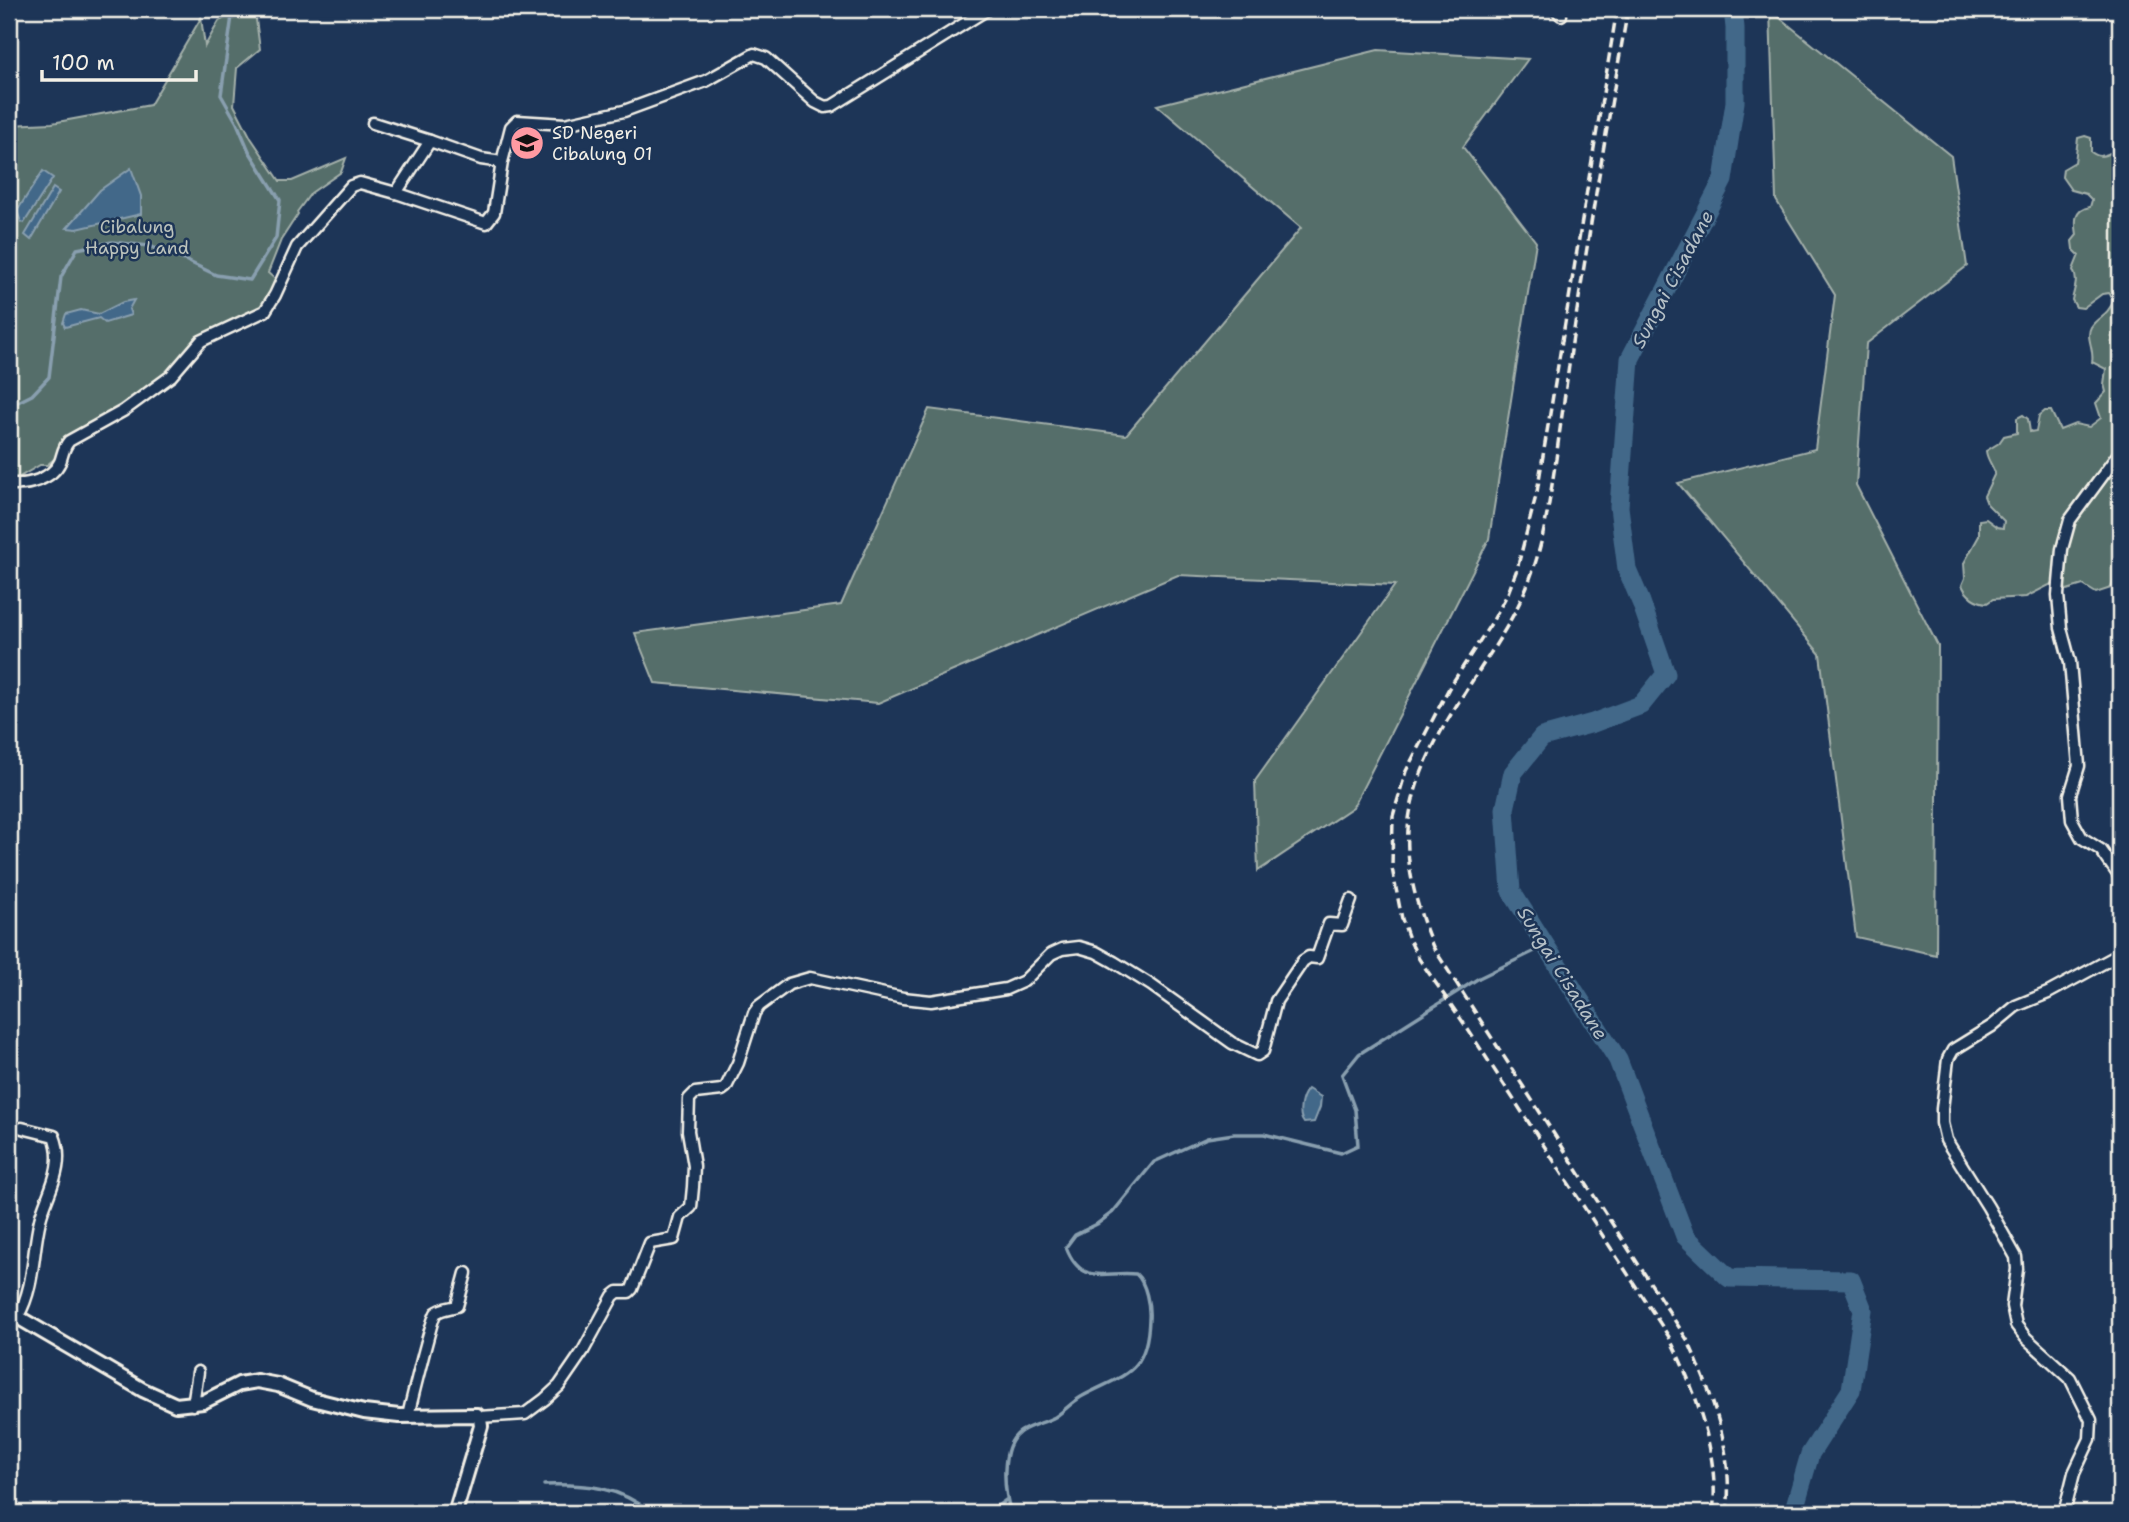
<svg xmlns="http://www.w3.org/2000/svg" width="2129" height="1522" font-family="'Shantell Sans',sans-serif">
<rect width="100%" height="100%" fill="#1d3557"/>
<filter id="ink" filterUnits="userSpaceOnUse"><feTurbulence type="fractalNoise" baseFrequency=".0143" numOctaves="2"/><feDisplacementMap in="SourceGraphic" scale="14" xChannelSelector="R" yChannelSelector="G"/><feConvolveMatrix kernelMatrix="1 2 1 2 8 2 1 2 1" color-interpolation-filters="sRGB"/></filter>
<g filter="url(#ink)">
<!-- green -->
<g fill="#546e6b" stroke="#a4b0aa" stroke-width="2">
<path d="M241,9L255,12L260,49L237,68L234,105L251,138L280,181H292L346,158L341,172L311,193L297,212L298,214L281,240L268,273L284,287L273,306L224,333L126,402L125,409L82,435L47,465H40L9,483V125L52,123L150,105L201,18L205,46L219,21Z"/>
<path d="M1770,10L1951,156L1967,266L1866,344L1856,485L1938,646L1936,955L1856,937L1820,654L1678,483L1815,449L1835,295L1776,200Z"/>
<path d="M1378,50L1528,59L1463,147L1536,242L1489,539L1353,807L1258,871L1255,781L1395,585L1178,575L878,703L655,683L635,633L841,605L929,409L1126,435L1301,228L1157,105Z"/>
<path d="M2085,136L2091,138V152C2098,157 2102,157 2110,153L2120,157V537L2113,547L2115,575L2111,588L2096,593L2083,585L2067,590L2053,583L2026,597L1993,599L1987,603C1975,602 1967,596 1962,585L1965,578L1964,563L1979,536V520L1986,519L1997,527L2003,528L2004,521L1987,504L1984,496L1995,473C1992,464 1987,460 1986,451L1999,443L2004,436L2017,433V418L2023,415L2028,419L2030,432L2036,431L2039,416L2045,411H2051L2060,430L2075,424L2089,427L2101,418L2096,403L2106,392L2104,384L2106,369L2092,362C2095,350 2085,337 2091,327C2098,316 2107,317 2114,300L2109,293L2102,294L2083,308L2076,307L2072,300C2074,288 2079,282 2073,270L2079,255L2073,249L2072,241L2077,235C2075,222 2073,210 2090,207L2092,200L2086,194L2071,190L2062,177L2063,169L2075,162L2078,138Z"/>
</g>
<!-- water -->
<g fill="#426889" stroke="#899faf" stroke-width="2">
<path d="M131,168L141,196V214L77,229L67,228L100,190Z"/>
<path d="M43,171L53,178L24,223L21,222L17,211Z"/>
<path d="M53,188L59,192L31,240L25,235Z"/>
<path d="M134,300L129,309L131,315L105,323L99,318L65,327L63,323L66,314L81,310L99,314L123,302Z"/>
<path d="M1308,1089L1321,1097L1320,1107L1314,1122L1304,1123C1297,1114 1301,1097 1308,1089Z"/>
</g>
<g fill="none" stroke-linecap="round" stroke-linejoin="round">
<!-- stream -->
<g stroke="#899faf" stroke-width="3.5">
<path d="M9,402L14,404L32,395L49,377L61,277L77,249L112,242L149,246L185,260L216,275L250,280L276,238L280,200L249,151L237,123L221,95L233,9"/>
<path d="M544,1485C585,1484 619,1486 652,1513"/>
<path d="M988,1513L1006,1500"/>
<path d="M1011,1513C1004,1492 999,1447 1020,1432C1030,1425 1044,1423 1055,1417C1064,1411 1071,1403 1081,1397C1123,1374 1147,1376 1149,1319C1150,1306 1146,1283 1136,1274C1103,1271 1081,1286 1066,1247L1075,1235L1097,1224L1113,1212L1154,1162L1207,1138L1234,1134H1264L1341,1153L1358,1145L1355,1110L1342,1075L1359,1054L1479,978L1545,946"/>
</g>
<!-- river -->
<path stroke="#426889" stroke-width="19" d="M1733,9L1735,28V102L1723,180L1630,359L1619,507L1627,569L1641,602L1666,674L1641,705L1593,723L1542,737L1513,773L1505,809L1511,891L1618,1060L1685,1236L1729,1278L1851,1280L1863,1310L1851,1390L1810,1454L1793,1513"/>
<!-- minor casing -->
<g stroke="#f4f1e8" stroke-width="15">
<g id="minor">
<path d="M1556,9L1561,15"/>
<path d="M373,123L430,141"/>
<path d="M396,193L486,223L494,213L502,162"/>
<path d="M2120,452L2070,520L2062,549L2058,595L2061,628L2070,662L2079,766L2070,795L2072,820L2082,838L2101,850L2120,877"/>
<path d="M9,483C26,487 52,479 60,462C63,454 63,448 69,441L123,411L171,376L201,341L265,311L275,295L297,247L351,186L360,183L396,193L430,141L481,159L502,162L511,127L517,121L565,124L624,111L706,81L754,54L766,58L815,102L825,107L832,106L988,9"/>
<path d="M18,1316C35,1286 32,1253 40,1220C44,1203 54,1186 57,1168C59,1157 58,1146 54,1136L22,1128"/>
<path d="M193,1405L198,1372"/>
<path d="M408,1416C411,1403 432,1317 436,1313C442,1308 451,1308 457,1306L466,1273"/>
<path d="M479,1417L525,1414L545,1399L559,1386L583,1351L613,1296L618,1292H629L632,1289L650,1243L674,1239L680,1217L691,1207L693,1187L694,1166L688,1131L689,1099L695,1093L722,1090L726,1087L738,1063L754,1013L759,1006L789,984L810,978L903,998L931,1001L1006,989L1024,981L1051,954L1062,949L1079,947L1096,952L1114,962L1151,985L1232,1043L1257,1055L1263,1051L1276,1001L1303,961L1309,957L1317,958L1329,924L1342,925L1351,900"/>
<path d="M2064,1513L2074,1473L2090,1439L2091,1420L2070,1378L2026,1338L2016,1325L2012,1306L2017,1269L2016,1257L1988,1207L1946,1140L1942,1123V1109L1948,1059L1953,1050L1992,1026L2016,1006L2048,993L2120,954"/>
</g>
</g>
<!-- tertiary casing -->
<g stroke="#f4f1e8" stroke-width="18">
<path id="tertiary" d="M9,1312L143,1390L176,1405L203,1402L239,1384L257,1381L278,1385L312,1399L364,1412L399,1416L477,1415L480,1419L481,1426L455,1513"/>
</g>
<!-- minor -->
<use href="#minor" stroke="#1d3557" stroke-width="10"/>
<!-- tertiary -->
<use href="#tertiary" stroke="#1d3557" stroke-width="12"/>
<!-- rail -->
<g stroke="#f4f1e8" stroke-width="3.5" stroke-dasharray="10 5" stroke-linecap="butt">
<path d="M1617,9L1537,492L1517,569L1508,593L1492,622L1449,688L1406,771L1393,816L1392,868L1402,919L1409,939L1419,959L1465,1025L1669,1337C1695,1389 1720,1454 1713,1513"/>
<path d="M1628,9C1608,120 1589,232 1572,343C1567,382 1561,420 1556,459C1550,497 1545,536 1532,573C1502,658 1427,721 1410,813C1402,858 1416,905 1433,947L1688,1341C1713,1397 1734,1451 1727,1513"/>
</g>
</g>
</g>
<!-- icons -->
<defs>
<g id="school-disc" transform="scale(1.75)"><circle r="9.5" fill="#ff9aa2" stroke="#1d3557"/><path d="M0-5L7-2L0 1L-7-2ZM-4 1L0 2.5L4 1V4Q0 6-4 4Z" fill="#111"/></g>
</defs>
<g fill-rule="evenodd">
<use href="#school-disc" x="527" y="143"/>
</g>
<g text-anchor="middle" stroke-width="5" stroke-linejoin="round" paint-order="stroke">
<!-- poi labels -->
<g font-size="18" fill="#f4f1e8" stroke="#1d3557" text-anchor="start">
<text x="552" y="139">SD Negeri<tspan x="552" dy="21">Cibalung 01</tspan></text>
</g>
<!-- park labels -->
<g font-size="18" fill="#bcc3bc" stroke="#1d3557">
<text x="137" y="233">Cibalung<tspan x="137" dy="21">Happy Land</tspan></text>
</g>
<!-- water labels -->
<g font-size="19" font-style="italic" fill="#b6c1c7" stroke="#1d3557">
<text transform="translate(1672 279) rotate(-62)" y="7">Sungai Cisadane</text>
<text transform="translate(1563 973) rotate(58)" y="7">Sungai Cisadane</text>
</g>
</g>
<!-- margin -->
<rect width="2129" height="1522" fill="none" stroke="#1d3557" stroke-width="35"/>
<rect x="18" y="18" width="2094" height="1487" fill="none" stroke="#f4f1e8" stroke-width="2.5" filter="url(#ink)"/>
<!-- scale -->
<path d="M42 70v10h154v-10" fill="none" stroke="#f4f1e8" stroke-width="3.5"/>
<text x="52" y="70" font-size="21" fill="#f4f1e8" stroke="#1d3557" stroke-width="5" paint-order="stroke">100 m</text>
</svg>
